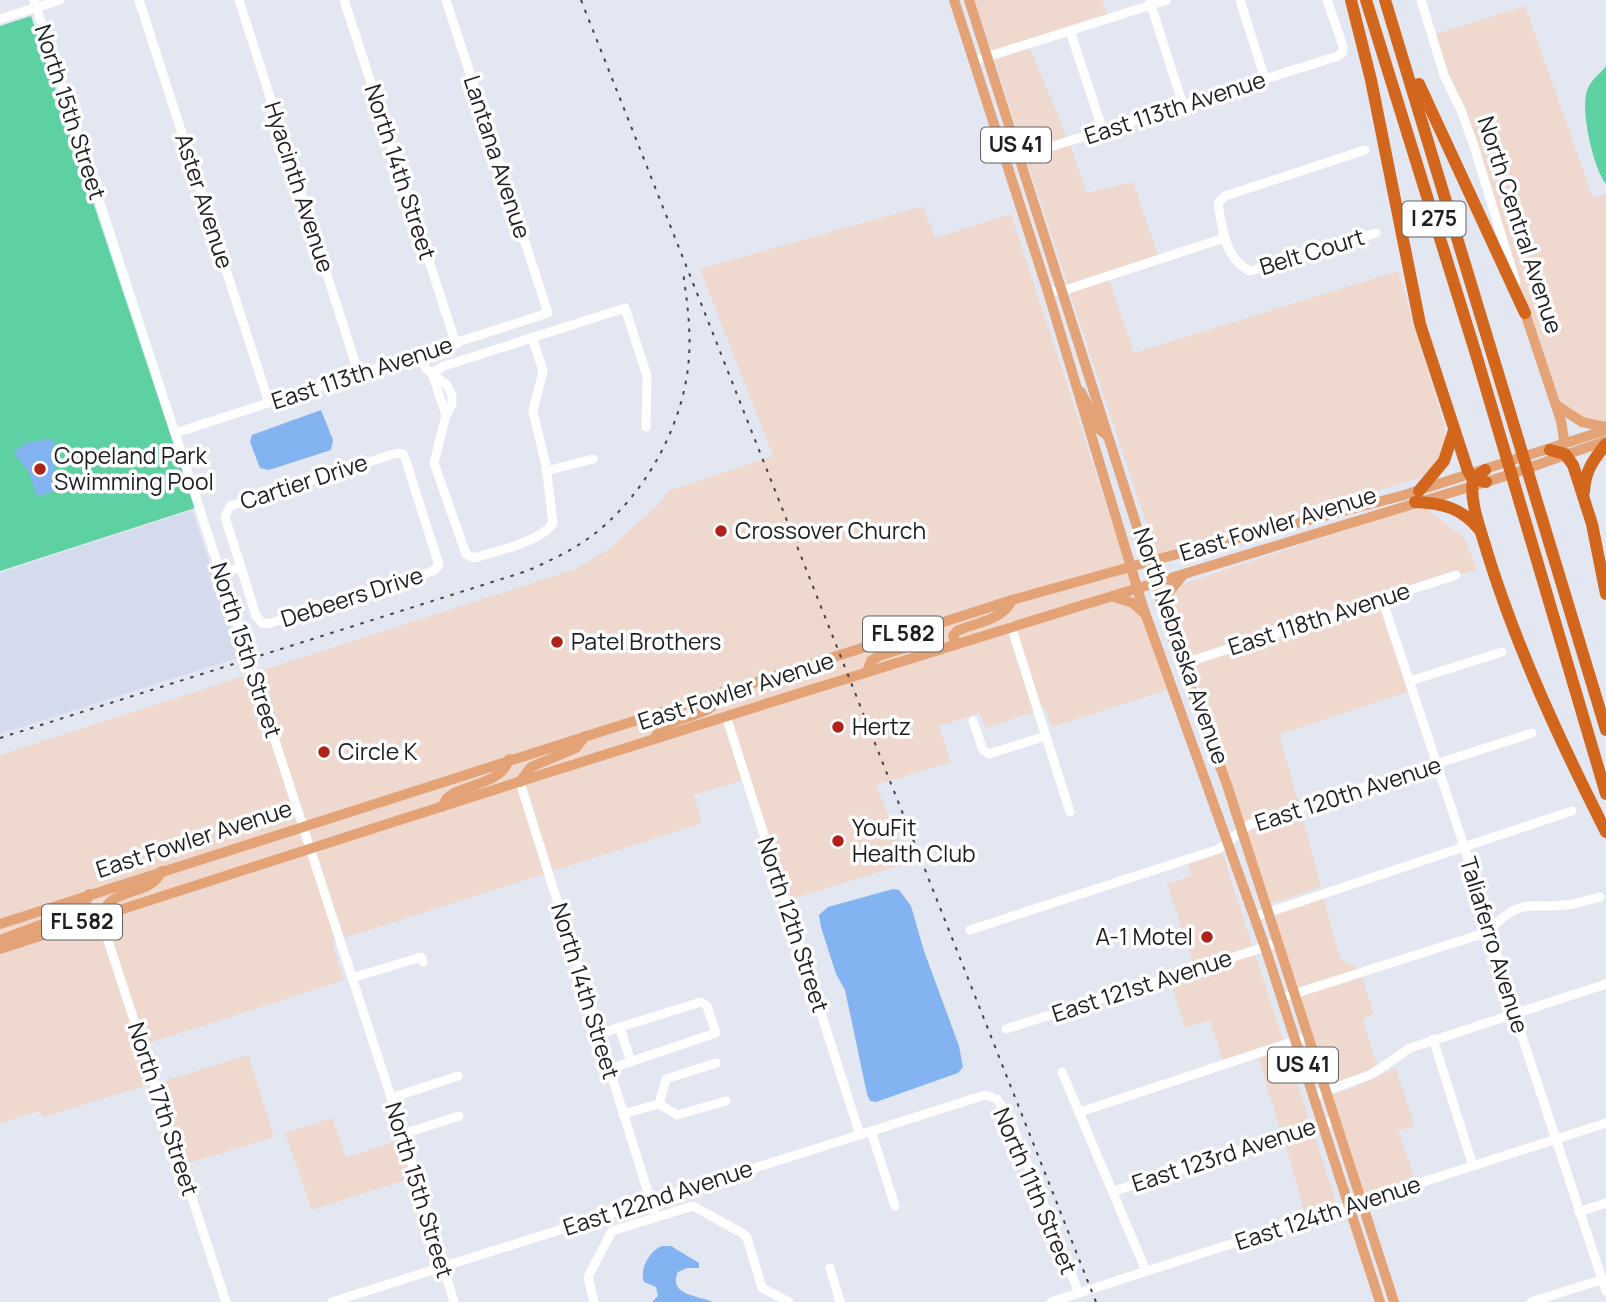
<svg xmlns="http://www.w3.org/2000/svg" width="1606" height="1302" font-family="Manrope,sans-serif">
<rect width="100%" height="100%" fill="#e3e7f2"/>
<!-- commercial -->
<g fill="#efd8cd">
<path d="M974,0H1102L1107,15L991,51Z"/>
<path d="M1525,6L1593,198L1606,194V423L1583,418L1559,403L1528,312L1476,141L1447,73L1436,34Z"/>
<path d="M1030,48L1067,138L1024,151L994,59Z"/>
<path d="M1070,145L1087,193L1133,182L1158,255L1068,285L1026,159Z"/>
<path d="M923,206L935,238L1011,214L1167,690L1052,727L1045,708L986,728L980,713L939,726L951,762L876,785L908,863L788,900L750,778L694,795L702,823L332,942L344,980L137,1047L148,1085L43,1117L40,1111L0,1123V755L576,569L609,549L657,506L669,491L773,456L700,269Z"/>
<path d="M1398,271L1443,421L1446,444L1443,453L1428,475L1265,526L1157,555L1070,293L1109,280L1134,353Z"/>
<path d="M1426,508L1465,539L1477,570L1459,575L1457,570L1189,657L1170,600L1179,585L1400,512Z"/>
<path d="M1380,604L1410,691L1281,734L1280,738L1299,804L1244,824L1191,665Z"/>
<path d="M1301,812L1321,887L1269,904L1246,832Z"/>
<path d="M1222,852L1252,946L1194,965L1167,884L1192,876L1188,863Z"/>
<path d="M1323,896L1340,959L1360,969L1296,989L1272,912Z"/>
<path d="M1255,954L1283,1040L1223,1060L1210,1021L1185,1027L1170,981Z"/>
<path d="M1362,977L1374,1014L1364,1018L1363,1021L1377,1065L1370,1070L1328,1087L1299,997Z"/>
<path d="M1286,1048L1310,1123L1281,1132L1258,1057Z"/>
<path d="M248,1055L274,1137L185,1164L158,1083Z"/>
<path d="M1395,1067L1415,1127L1398,1130L1415,1180L1364,1197L1330,1095L1354,1087L1379,1074L1383,1075Z"/>
<path d="M332,1118L346,1158L399,1140L411,1178L312,1210L285,1133Z"/>
<path d="M1313,1131L1337,1206L1306,1216L1284,1140Z"/>
</g>
<!-- built -->
<path fill="#d4dbed" d="M192,510L240,657L0,734V573Z"/>
<!-- green -->
<g fill="#5dd1a1">
<path d="M31,16L195,508L0,571V26Z"/>
<path d="M1606,66V184C1593,168 1579,106 1588,88C1591,80 1601,73 1606,66Z"/>
</g>
<!-- water -->
<g fill="#83b4f1">
<path d="M321,410L333,440L331,450L269,470L260,468L250,442L252,435Z"/>
<path d="M54,439L53,465L61,489L37,497L29,472L13,452L29,442Z"/>
<path d="M893,889L899,890L911,906L924,951L959,1046L963,1067L958,1073L876,1102L870,1101L867,1094L845,990L836,974L821,927L819,915L828,907Z"/>
<path d="M662,1246H671L699,1263V1268H687L678,1272C667,1295 699,1296 713,1302H652L658,1296L656,1287L644,1282C639,1269 650,1250 662,1246Z"/>
</g>
<g fill="none" stroke-linecap="round" stroke-linejoin="round">
<!-- minor -->
<g stroke="#fff" stroke-width="9">
<path d="M34,0L403,1134L454,1302"/>
<path d="M139,0L269,403"/>
<path d="M239,0L355,362L362,373"/>
<path d="M344,0L456,344"/>
<path d="M1240,0L1265,79"/>
<path d="M1421,0L1444,75L1461,110L1474,146L1516,283"/>
<path d="M1150,2L1183,105"/>
<path d="M0,19L60,0"/>
<path d="M1070,31L1103,131"/>
<path d="M974,61L1167,0"/>
<path d="M1365,150L1225,196L1218,203C1222,228 1225,259 1250,271L1376,233"/>
<path d="M1006,161L1338,56L1343,52V46L1327,0"/>
<path d="M1048,292L1062,291L1224,238"/>
<path d="M420,355L426,369L447,385L452,395V405L446,415L434,463L466,554L474,558C496,551 541,542 553,523L546,466L533,411L543,371L532,337"/>
<path d="M432,373L444,366L625,308L647,376L646,427"/>
<path d="M432,373L446,415"/>
<path d="M175,433L548,313L446,0"/>
<path d="M546,471L593,459"/>
<path d="M221,573L241,567L256,616L262,623L268,624L433,571L439,565L405,458L403,454L397,453L230,506L225,517L241,567"/>
<path d="M1382,599L1464,846L1514,1012L1606,1291"/>
<path d="M1011,626L1070,812"/>
<path d="M1182,664L1456,575"/>
<path d="M1410,681L1502,652"/>
<path d="M726,716L860,1135"/>
<path d="M973,721L983,750L989,754L1046,736"/>
<path d="M520,782L656,1218"/>
<path d="M100,916L226,1302"/>
<path d="M1254,917L1572,811"/>
<path d="M970,930L1219,849L1250,824L1532,733"/>
<path d="M352,978L421,957L423,962"/>
<path d="M1281,998L1488,932C1522,894 1530,911 1573,904C1582,902 1591,899 1600,897"/>
<path d="M620,1028L631,1062"/>
<path d="M1006,1029L1278,943"/>
<path d="M598,1034L701,1002L707,1006L716,1033L609,1069"/>
<path d="M1433,1039L1473,1166"/>
<path d="M1062,1072L1146,1271"/>
<path d="M1313,1096L1372,1074L1410,1048L1606,984"/>
<path d="M391,1098L458,1076"/>
<path d="M659,1104L666,1079L716,1063"/>
<path d="M1080,1112L1307,1037"/>
<path d="M623,1114L659,1104L677,1115L726,1101"/>
<path d="M871,1131L895,1206"/>
<path d="M403,1134L459,1116"/>
<path d="M1114,1191L1335,1120"/>
<path d="M1579,1212L1606,1203"/>
<path d="M830,1268L840,1302"/>
<path d="M332,1302L985,1095L997,1099L1008,1115L1079,1293"/>
<path d="M594,1302L588,1277L612,1231L693,1206L742,1233L747,1238L762,1288L789,1302"/>
<path d="M1051,1302L1606,1123"/>
<path d="M1531,1302L1604,1279"/>
</g>
<!-- major -->
<g stroke="#e4a377" stroke-width="10">
<path d="M954,0L1048,292L1143,607L1265,947L1380,1302"/>
<path d="M969,0L1173,640L1227,785L1394,1302"/>
<path d="M1525,313L1561,421L1564,439L1560,449"/>
<path d="M1081,392L1100,430L1106,435"/>
<path d="M1556,405L1582,422L1606,427"/>
<path d="M1114,597L1133,603L1145,614"/>
<path d="M1164,609L1169,592L1183,575"/>
<path d="M956,643L953,636L957,631C976,622 1002,621 1012,600"/>
<path d="M867,672L871,661L877,657C893,649 931,647 932,625"/>
<path d="M654,739C657,734 660,729 665,726C683,715 717,715 722,692"/>
<path d="M520,782L531,767L576,748L585,736"/>
<path d="M442,807L447,798L454,793C473,784 503,781 509,759"/>
<path d="M100,916C103,912 106,906 110,902C127,888 151,893 162,871"/>
<path d="M0,924L1012,600L1166,557L1401,496L1606,430"/>
<path d="M0,940L75,912L84,907L89,894"/>
<path d="M0,949C494,788 989,632 1486,482C1526,470 1566,454 1606,441"/>
</g>
<!-- highway -->
<g stroke="#d2661c" stroke-width="12">
<path d="M1351,0L1371,80L1420,324L1468,471L1473,479L1486,482"/>
<path d="M1366,0L1475,351L1606,794"/>
<path d="M1385,0L1606,730"/>
<path d="M1419,84L1525,313"/>
<path d="M1550,450L1565,454L1573,465L1592,524L1606,594"/>
<path d="M1485,470L1473,479C1469,502 1481,530 1487,552C1517,649 1560,741 1606,832"/>
<path d="M1419,491L1444,461L1454,430"/>
<path d="M1584,492C1585,471 1593,460 1606,444"/>
<path d="M1415,502C1443,503 1461,508 1479,529"/>
</g>
<!-- rail -->
<g stroke="#44464b" stroke-width="2" stroke-dasharray="3.5 7" stroke-linecap="butt">
<path d="M581,0L1096,1302"/>
<path d="M0,738L527,571C554,559 582,546 605,525C651,484 685,419 689,357C691,329 687,301 683,272"/>
</g>
</g>
<!-- markers -->
<g fill="#b1211b" stroke="#fff" stroke-width="2.5">
<circle cx="40" cy="469" r="7"/>
<circle cx="721" cy="531" r="7"/>
<circle cx="557" cy="642" r="7"/>
<circle cx="838" cy="727" r="7"/>
<circle cx="324" cy="752" r="7"/>
<circle cx="838" cy="841" r="7"/>
<circle cx="1207" cy="937" r="7"/>
</g>
<g text-anchor="middle" stroke-width="7" stroke-linejoin="round" paint-order="stroke">
<!-- shield labels -->
<g fill="#fff" stroke="#616264" stroke-width="2">
<rect x="981" y="127.5" width="70" height="35" rx="5"/>
<rect x="1402.5" y="201.5" width="63" height="35" rx="5"/>
<rect x="863" y="616.5" width="80" height="35" rx="5"/>
<rect x="42" y="904.5" width="80" height="35" rx="5"/>
<rect x="1268" y="1047.5" width="70" height="35" rx="5"/>
</g>
<g font-size="21" font-weight="bold" fill="#1d1e22">
<text x="1016" y="152">US 41</text>
<text x="1434" y="226">I 275</text>
<text x="903" y="641">FL 582</text>
<text x="82" y="929">FL 582</text>
<text x="1303" y="1072">US 41</text>
</g>
<!-- street labels -->
<g font-size="23" fill="#1d1e22" stroke="#fff">
<text transform="translate(1175 108) rotate(-18)" y="8">East 113th Avenue</text>
<text transform="translate(70 112) rotate(72)" y="8">North 15th Street</text>
<text transform="translate(497 157) rotate(72)" y="8">Lantana Avenue</text>
<text transform="translate(400 172) rotate(72)" y="8">North 14th Street</text>
<text transform="translate(299 187) rotate(72)" y="8">Hyacinth Avenue</text>
<text transform="translate(204 201) rotate(72)" y="8">Aster Avenue</text>
<text transform="translate(1520 225) rotate(72)" y="8">North Central Avenue</text>
<text transform="translate(1312 252) rotate(-17)" y="8">Belt Court</text>
<text transform="translate(362 373) rotate(-18)" y="8">East 113th Avenue</text>
<text transform="translate(304 482) rotate(-18)" y="8">Cartier Drive</text>
<text transform="translate(1278 524) rotate(-17)" y="8">East Fowler Avenue</text>
<text transform="translate(352 597) rotate(-18)" y="8">Debeers Drive</text>
<text transform="translate(1319 619) rotate(-18)" y="8">East 118th Avenue</text>
<text transform="translate(1181 646) rotate(71)" y="8">North Nebraska Avenue</text>
<text transform="translate(246 650) rotate(72)" y="8">North 15th Street</text>
<text transform="translate(736 691) rotate(-18)" y="8">East Fowler Avenue</text>
<text transform="translate(1348 794) rotate(-18)" y="8">East 120th Avenue</text>
<text transform="translate(194 839) rotate(-18)" y="8">East Fowler Avenue</text>
<text transform="translate(793 925) rotate(72)" y="8">North 12th Street</text>
<text transform="translate(1494 945) rotate(73)" y="8">Taliaferro Avenue</text>
<text transform="translate(1142 986) rotate(-18)" y="8">East 121st Avenue</text>
<text transform="translate(585 991) rotate(73)" y="8">North 14th Street</text>
<text transform="translate(163 1109) rotate(72)" y="8">North 17th Street</text>
<text transform="translate(1224 1155) rotate(-18)" y="8">East 123rd Avenue</text>
<text transform="translate(419 1190) rotate(73)" y="8">North 15th Street</text>
<text transform="translate(1035 1191) rotate(67)" y="8">North 11th Street</text>
<text transform="translate(658 1198) rotate(-18)" y="8">East 122nd Avenue</text>
<text transform="translate(1328 1213) rotate(-18)" y="8">East 124th Avenue</text>
</g>
<!-- poi labels -->
<g font-size="23" fill="#1d1e22" stroke="#fff" text-anchor="start">
<text x="54" y="464">Copeland Park<tspan x="54" dy="26">Swimming Pool</tspan></text>
<text x="735" y="539">Crossover Church</text>
<text x="571" y="650">Patel Brothers</text>
<text x="852" y="735">Hertz</text>
<text x="338" y="760">Circle K</text>
<text x="852" y="836">YouFit<tspan x="852" dy="26">Health Club</tspan></text>
<text x="1193" y="945" text-anchor="end">A-1 Motel</text>
</g>
</g>
</svg>
